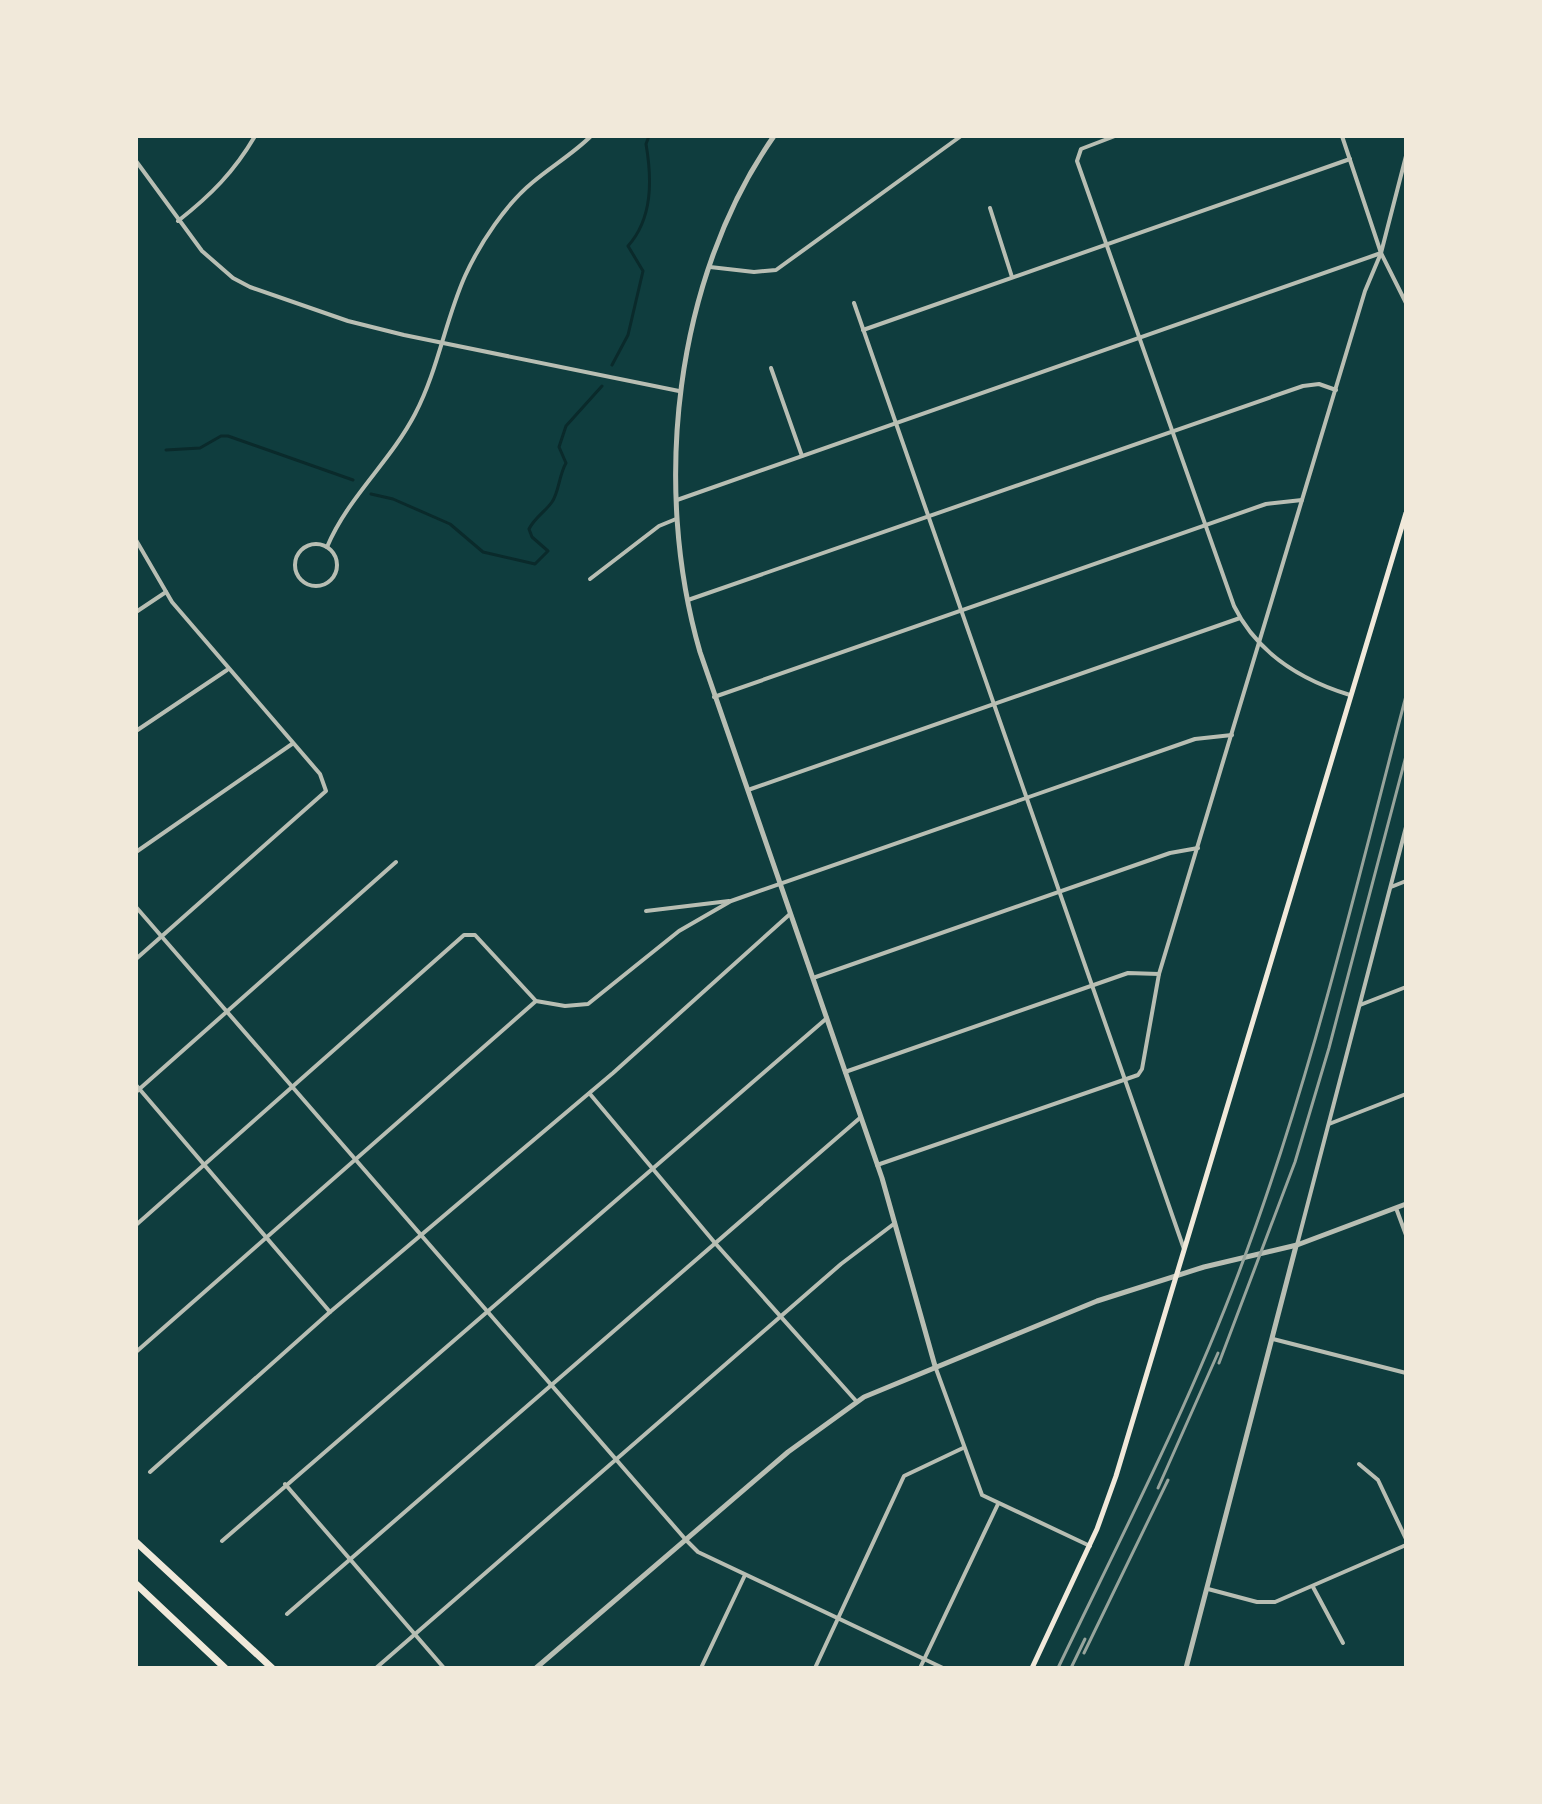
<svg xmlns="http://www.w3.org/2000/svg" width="1542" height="1804" font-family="'Zilla Slab',serif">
<rect width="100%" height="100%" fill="#0f3d3e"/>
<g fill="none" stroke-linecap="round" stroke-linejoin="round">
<!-- stream -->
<g stroke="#0a2a2b" stroke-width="3">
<path d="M612,365L628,335L643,271L628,246C653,218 652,179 646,144L649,136"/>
<path d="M166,450L200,448L221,436H228L353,480"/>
<path d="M371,494L393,499L450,524L483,552L535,564L548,551L532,537L529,529C535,517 545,512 552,502C559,492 559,475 566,463L559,447L566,426L602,386"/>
</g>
<!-- minor -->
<g stroke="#b8beb3" stroke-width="4">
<path d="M1115,136L1081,149L1077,161L1234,606C1257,653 1301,680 1350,695"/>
<path d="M1342,136L1381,253L1406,303"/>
<path d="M136,161L202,251L233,278L250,287L348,321L404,335L679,391"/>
<path d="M990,208L1012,277"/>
<path d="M178,221C211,195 234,172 255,136"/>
<path d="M710,267L754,272L776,270L961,136"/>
<path d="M854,303L1184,1249"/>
<path d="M863,330L1350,159"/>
<path d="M771,368L802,456"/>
<path d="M677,500L1381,253"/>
<path d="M136,540L172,602L320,774L326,791L136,959"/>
<circle cx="316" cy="565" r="21"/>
<path d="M327,547C348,497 390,462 415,414C438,370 445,321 465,276C480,243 506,204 533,182C552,166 574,153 591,136"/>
<path d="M590,579L659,526L676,519"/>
<path d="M688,600L1303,386L1319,384L1336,390"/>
<path d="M136,612L166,592"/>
<path d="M714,697L1266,504L1302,500"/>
<path d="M136,731L227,670"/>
<path d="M748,790L1240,618"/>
<path d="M136,852L292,744"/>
<path d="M1391,887L1406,881"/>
<path d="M136,907L686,1540L698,1552L943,1668"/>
<path d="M646,911L729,901"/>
<path d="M813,978L1170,853L1198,848"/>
<path d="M1360,1005L1406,987"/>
<path d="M845,1072L1128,973L1159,974"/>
<path d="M136,1085L330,1312"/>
<path d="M136,1092L396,862"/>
<path d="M590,1094L715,1243L857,1402"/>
<path d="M1329,1124L1406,1094"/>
<path d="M877,1165L1138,1075L1142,1069L1159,974L1365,291L1381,253L1406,156"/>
<path d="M1396,1208L1406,1235"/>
<path d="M136,1225L464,935H475L536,1001L565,1006L588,1004L679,931L731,901L1195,739L1232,735"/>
<path d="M1297,1245L1406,827"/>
<path d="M1273,1339L1406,1373"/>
<path d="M136,1352L536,1001"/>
<path d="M935,1366L982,1495L1090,1546"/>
<path d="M1359,1464L1378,1480L1406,1539"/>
<path d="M150,1472L330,1312L613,1073L790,914"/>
<path d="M285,1484L444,1668"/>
<path d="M222,1541L827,1018"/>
<path d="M1313,1587L1343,1643"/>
<path d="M1208,1589L1257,1602H1275L1406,1545"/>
<path d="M287,1614L861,1117"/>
<path d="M376,1668L841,1264L895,1223"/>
<path d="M701,1668L745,1575"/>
<path d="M815,1668L904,1476L963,1448"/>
<path d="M920,1668L998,1504"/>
</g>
<!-- tertiary -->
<g stroke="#b8beb3" stroke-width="5">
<path d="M774,136C674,279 652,487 700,652L882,1178L935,1366"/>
<path d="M536,1668L788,1452L864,1397L1097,1301L1204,1267L1297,1245L1406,1204"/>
<path d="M1186,1668L1296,1246"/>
</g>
<!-- secondary -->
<path stroke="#f1e9da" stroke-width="5" d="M1032,1668L1097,1529L1116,1476L1406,513"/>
<!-- motorway -->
<g stroke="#f1e9da" stroke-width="7">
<path d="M136,1542L272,1668"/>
<path d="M136,1584L225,1668"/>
</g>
<!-- rail -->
<g stroke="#97a49c" stroke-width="3">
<path d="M1219,1363L1295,1162L1329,1048L1406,756"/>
<path d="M1158,1488L1218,1353"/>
<path d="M1084,1653L1168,1480"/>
<path d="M1058,1668C1121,1537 1188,1408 1239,1272C1310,1084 1355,890 1406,696"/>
<path d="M1071,1668L1085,1639"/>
</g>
</g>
<!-- border -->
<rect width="1542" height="1804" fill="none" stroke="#f1e9da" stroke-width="276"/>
</svg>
